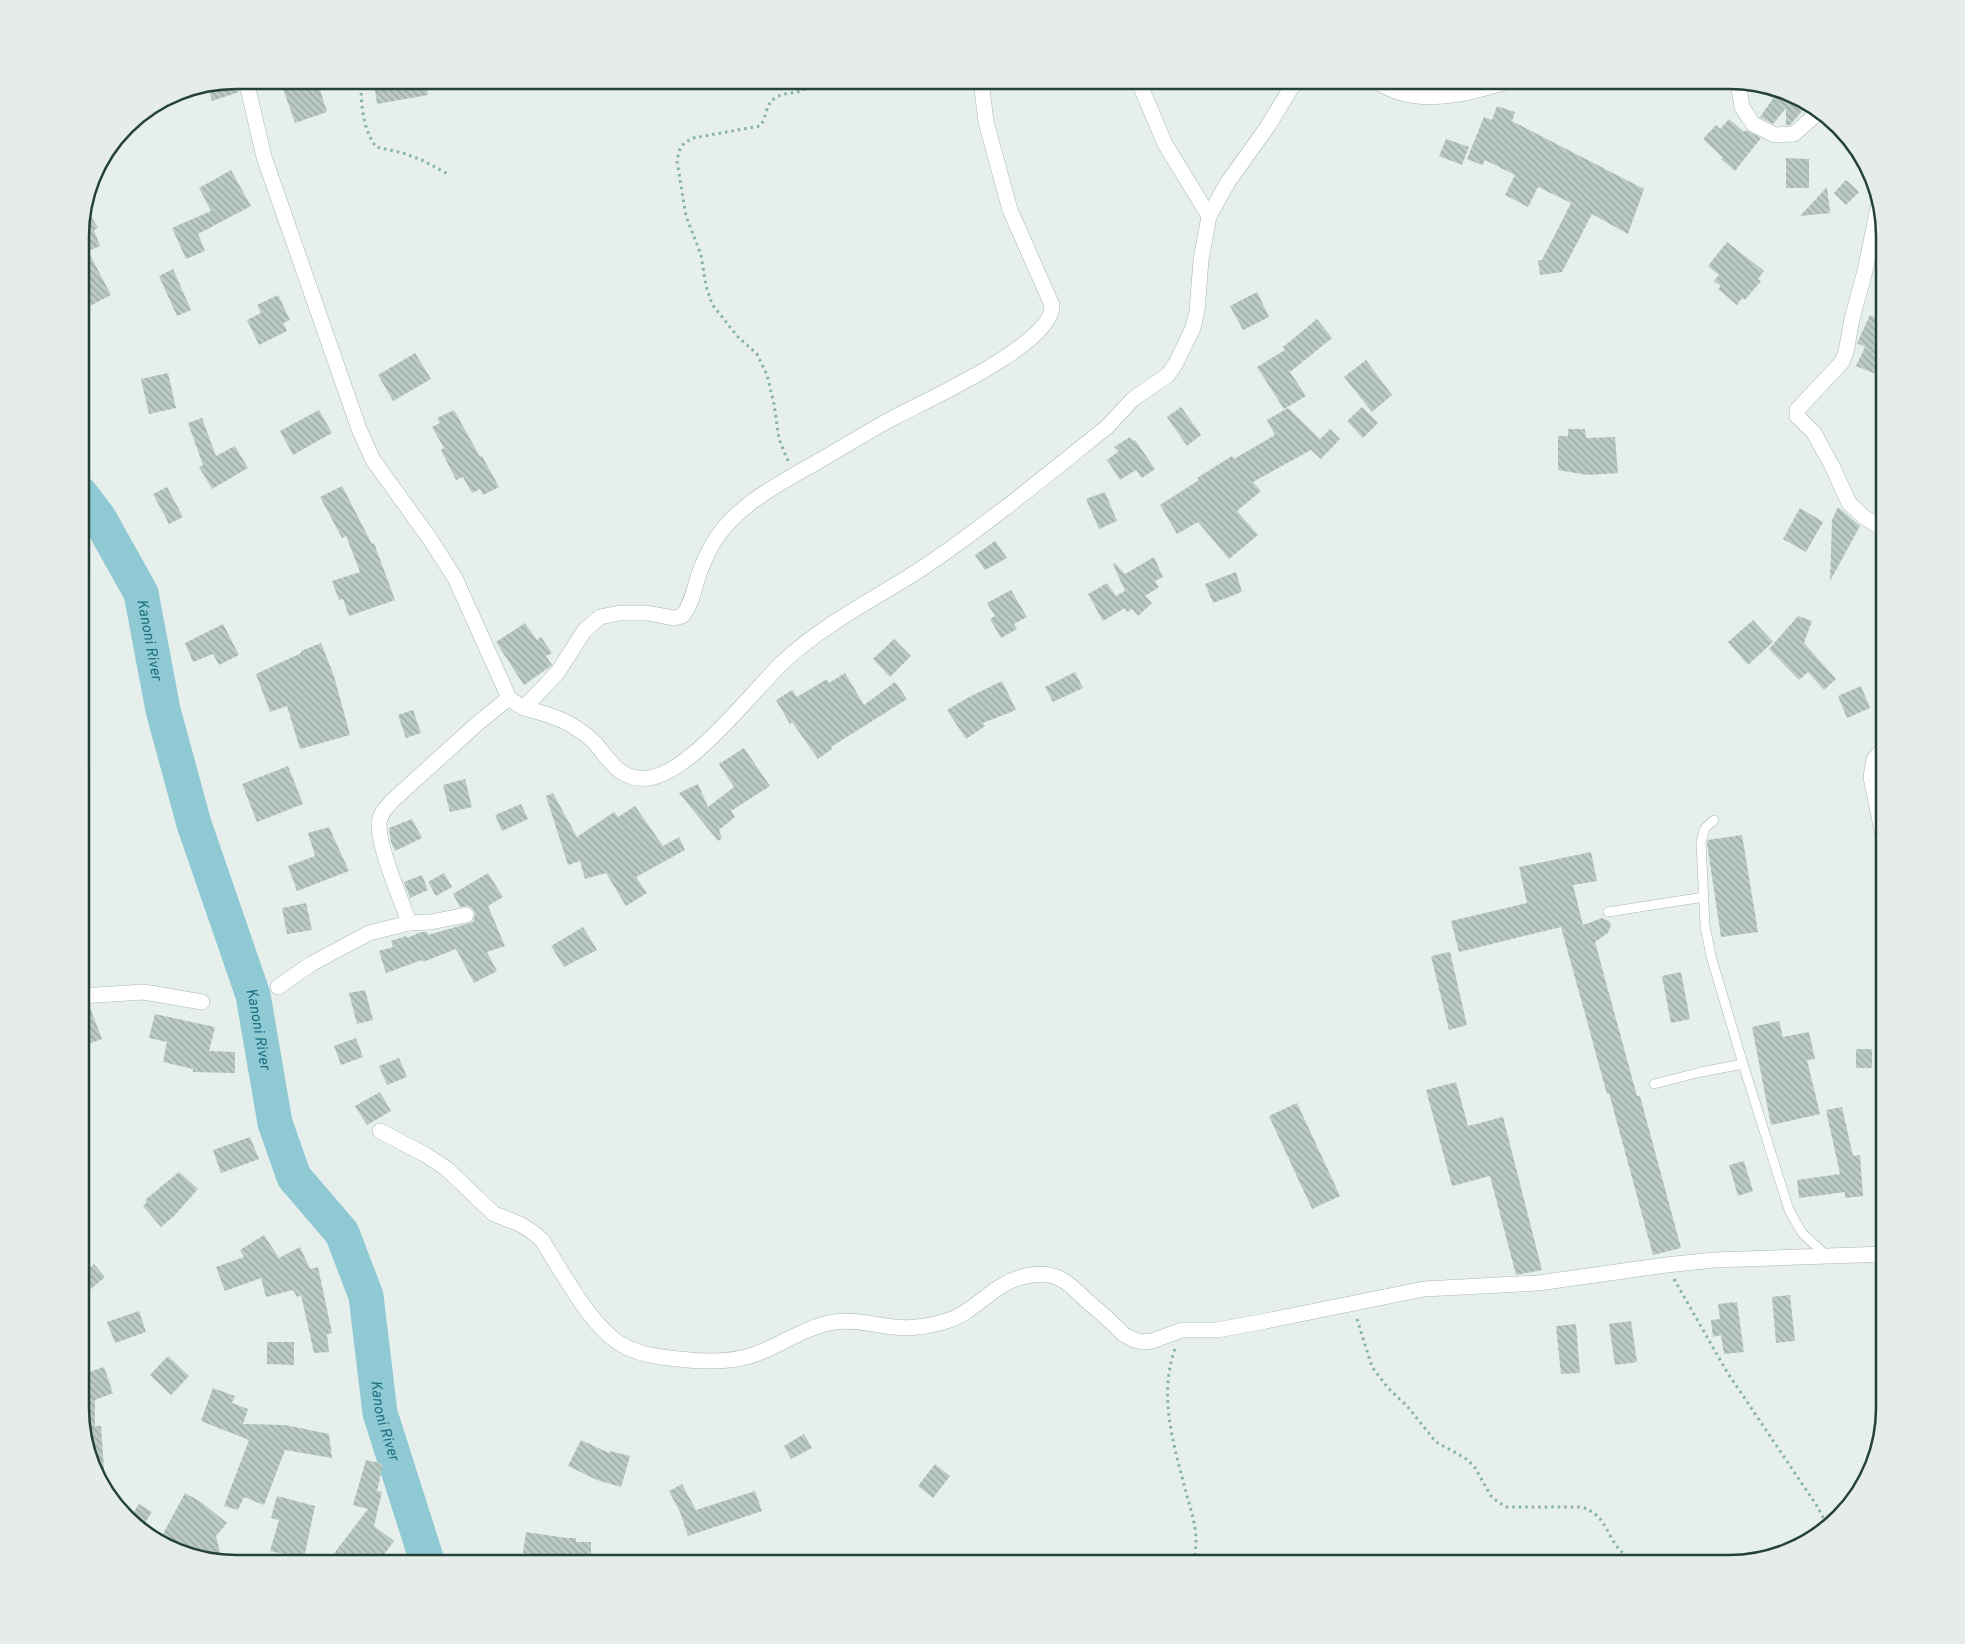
<svg xmlns="http://www.w3.org/2000/svg" width="1965" height="1644" font-family="Overpass,sans-serif">
<defs>
<pattern id="building-back-hatch" width="6" height="6" patternUnits="userSpaceOnUse" patternTransform="scale(1.25)"><rect width="6" height="6" fill="#bbcac4"/><path d="M-1 5l2 2M0 0l6 6M5-1l2 2" fill="none" stroke="#98a6a0"/></pattern>
</defs>
<rect width="100%" height="100%" fill="#e6efeb"/>
<!-- park -->
<path fill="#bfe0c8" d="M1874,1274H1885V1335Z"/>
<g fill="none" stroke-linecap="round" stroke-linejoin="round">
<!-- river -->
<path stroke="#8ec9d4" stroke-width="35" id="s1" d="M80,493L99,518L141,593L163,710L194,824L253,995L275,1123L294,1177L342,1233L366,1296L380,1413L428,1564"/>
</g>
<!-- building -->
<g fill="url(#building-back-hatch)">
<path d="M237,80L239,92L212,101L207,86Z"/>
<path d="M280,80H317L327,112L295,123Z"/>
<path d="M394,80L395,87L425,82L428,95L377,104L375,90L379,89L378,83Z"/>
<path d="M1779,90L1789,92L1808,104L1790,125H1786V108L1773,124L1760,117Z"/>
<path d="M1497,106L1515,112L1512,121L1644,189L1628,234L1592,214L1562,272L1540,275L1538,260H1542L1571,203L1538,187L1528,207L1505,195L1515,175L1485,160L1482,165L1467,159L1484,117L1492,120Z"/>
<path d="M1729,119L1744,132L1746,130L1761,138L1735,171L1721,159L1723,158L1703,139L1716,125L1720,129Z"/>
<path d="M1446,139L1469,147L1462,165L1439,156Z"/>
<path d="M1786,158L1809,159V188H1786Z"/>
<path d="M231,170L251,206L198,234L205,251L186,259L172,228L211,211L199,188Z"/>
<path d="M1846,180L1859,192L1846,205L1834,193Z"/>
<path d="M1827,187L1830,213L1800,216Z"/>
<path d="M85,206L98,228L94,230L100,246L88,251L111,295L88,307L80,291V225Z"/>
<path d="M1727,242L1764,271L1758,279L1761,281L1745,300L1742,298L1737,305L1718,289L1721,286L1714,281L1719,275L1708,266Z"/>
<path d="M173,269L191,310L177,316L159,276Z"/>
<path d="M1257,292L1269,317L1243,330L1230,306Z"/>
<path d="M278,295L290,320L283,323L287,331L259,345L247,320L261,313L257,305Z"/>
<path d="M1870,315L1885,323V374L1878,370L1876,374L1856,366L1865,347L1857,343L1858,341Z"/>
<path d="M1317,319L1332,338L1290,372L1306,396L1284,409L1257,367L1285,350L1283,347Z"/>
<path d="M415,353L431,379L393,401L378,375Z"/>
<path d="M1366,360L1392,395L1372,412L1344,377Z"/>
<path d="M168,373L176,408L149,414L141,379Z"/>
<path d="M1181,407L1201,435L1187,446L1167,417Z"/>
<path d="M1362,407L1378,423L1363,438L1347,421Z"/>
<path d="M1288,408L1320,439L1330,429L1340,439L1321,459L1311,450L1253,482L1261,491L1237,511L1258,535L1229,559L1198,522L1177,534L1160,505L1199,480L1197,478L1232,456L1234,459L1275,435L1267,420Z"/>
<path d="M319,410L332,433L293,455L280,431Z"/>
<path d="M454,410L480,457L482,456L499,487L483,495L480,489L472,493L463,477L456,480L441,450L444,448L432,427L440,423L437,418Z"/>
<path d="M202,418L216,456L235,446L248,468L212,489L199,467L203,465L188,423Z"/>
<path d="M1568,429H1585L1586,438L1615,437L1618,473L1588,475L1558,470V436H1568Z"/>
<path d="M1130,437L1133,441L1135,440L1155,469L1142,478L1136,470L1120,480L1107,460L1119,451L1114,447Z"/>
<path d="M342,486L372,544L374,543L395,600L349,616L343,599L339,600L332,581L360,572L346,536L342,538L320,497Z"/>
<path d="M167,487L183,517L169,524L153,494Z"/>
<path d="M1105,492L1117,521L1099,529L1086,499Z"/>
<path d="M1838,507L1860,526L1830,581L1832,520Z"/>
<path d="M1800,508L1823,522L1806,552L1783,539Z"/>
<path d="M995,541L1007,558L985,570L975,555Z"/>
<path d="M1154,557L1163,577L1155,581L1159,587L1145,596L1152,603L1138,616L1132,609L1127,612L1125,608L1103,621L1088,594L1107,583L1116,596L1125,591L1113,564L1115,563L1125,574Z"/>
<path d="M1236,572L1242,592L1213,603L1205,584Z"/>
<path d="M1011,590L1027,617L1014,624L1017,629L1001,638L990,619L995,616L987,603Z"/>
<path d="M1798,616L1812,621L1804,643L1836,679L1824,690L1808,672L1799,680L1769,649Z"/>
<path d="M1753,620L1773,642L1748,665L1728,642Z"/>
<path d="M525,623L537,640L541,637L552,653L546,656L552,665L551,666L524,685L496,642Z"/>
<path d="M223,624L239,655L219,665L213,654L193,662L185,643Z"/>
<path d="M894,639L911,656L890,677L873,659Z"/>
<path d="M321,643L334,676L350,735L300,749L287,706L270,712L256,674L301,653V651Z"/>
<path d="M1075,672L1083,688L1053,702L1045,687Z"/>
<path d="M845,673L864,705L895,682L907,699L831,747L832,749L818,759L792,722L790,724L776,700L792,690L797,697L827,679L829,683Z"/>
<path d="M1002,681L1016,710L983,723L985,726L966,739L947,710L969,697Z"/>
<path d="M1861,686L1870,708L1847,718L1838,696Z"/>
<path d="M413,710L421,733L406,738L398,715Z"/>
<path d="M744,748L770,786L731,811L735,817L719,830L722,838L718,841L679,793L698,784L708,807L734,787L719,764Z"/>
<path d="M288,766L303,804L257,822L242,784Z"/>
<path d="M465,779L472,807L450,812L443,785Z"/>
<path d="M553,793L577,837L614,812L618,817L635,806L663,846L679,837L685,850L636,877L647,893L626,906L606,873L585,879L580,861L568,865L546,796Z"/>
<path d="M521,804L528,819L502,831L495,815Z"/>
<path d="M412,819L422,838L395,851L391,842L389,828Z"/>
<path d="M329,827L349,871L297,891L288,866L315,856L308,833Z"/>
<path d="M1742,835L1758,932L1721,937L1707,843L1708,840Z"/>
<path d="M1591,852L1597,881L1573,885L1583,925L1602,918L1609,921L1611,925L1608,933L1595,942L1637,1096H1640L1681,1248L1653,1255L1609,1093L1607,1094L1561,927L1459,952L1451,921L1527,903L1519,867Z"/>
<path d="M444,873L452,887L436,896L428,882Z"/>
<path d="M488,873L503,897L488,906L505,946L487,952L497,971L474,983L456,949L423,962L422,960L386,973L379,951L393,947L391,941L406,936L407,938L421,932H427L428,935L473,922L475,914L473,909L469,906L460,907L453,894Z"/>
<path d="M422,875L428,890L410,898L404,882Z"/>
<path d="M306,903L312,930L287,934L282,908Z"/>
<path d="M583,927L597,950L564,967L551,946Z"/>
<path d="M1450,952L1467,1025L1449,1030L1431,956Z"/>
<path d="M1681,972L1690,1019L1671,1023L1662,976Z"/>
<path d="M365,990L373,1020L357,1024L349,993Z"/>
<path d="M80,1005H89L102,1039L80,1047Z"/>
<path d="M155,1014L215,1027L209,1051L235,1052V1073L193,1072V1069L163,1062L167,1042L149,1038Z"/>
<path d="M1779,1021L1783,1037L1809,1032L1815,1059L1807,1060L1820,1114L1771,1125L1752,1027Z"/>
<path d="M356,1038L363,1057L341,1065L334,1046Z"/>
<rect x="1856" y="1049" width="16" height="19"/>
<path d="M399,1058L407,1077L387,1085L379,1066Z"/>
<path d="M1456,1082L1468,1126L1503,1117L1542,1270L1516,1275L1490,1176L1452,1186L1426,1090Z"/>
<path d="M380,1092L391,1111L367,1125L355,1106Z"/>
<path d="M1297,1103L1340,1196L1312,1209L1269,1116Z"/>
<path d="M1842,1107L1853,1156L1860,1155L1863,1196L1845,1198V1192L1799,1198L1797,1180L1840,1174L1826,1110Z"/>
<path d="M250,1137L259,1159L221,1173L213,1150Z"/>
<path d="M1744,1161L1753,1191L1738,1196L1729,1165Z"/>
<path d="M179,1172L198,1189L174,1216L161,1227L143,1206L147,1202L145,1200Z"/>
<path d="M264,1235L279,1258L300,1247L310,1269L318,1267L332,1333L327,1334L329,1352L314,1353L301,1295L297,1297L293,1290L266,1297L261,1278L225,1291L216,1267L244,1257L240,1250Z"/>
<path d="M94,1264L105,1277L80,1298V1276Z"/>
<path d="M1790,1295L1795,1341L1776,1343L1772,1297Z"/>
<path d="M1737,1302L1744,1352L1724,1354L1721,1335L1713,1337L1711,1320L1720,1319L1718,1304Z"/>
<path d="M139,1311L146,1332L115,1343L107,1322Z"/>
<path d="M1631,1321L1637,1362L1615,1365L1609,1324Z"/>
<path d="M1576,1324L1580,1373L1561,1374L1556,1326Z"/>
<path d="M267,1342H294V1365L267,1364Z"/>
<path d="M168,1356L189,1376L171,1395L150,1375Z"/>
<path d="M104,1367L113,1393L95,1400V1426H101L105,1482H100L96,1477L80,1418V1375Z"/>
<path d="M213,1388L235,1396L232,1403L248,1409L243,1424L285,1425L329,1434L332,1458L285,1450L264,1505L244,1497L238,1510L224,1506L249,1440L201,1421Z"/>
<path d="M804,1434L812,1448L791,1459L784,1446Z"/>
<path d="M581,1440L609,1453L610,1451L630,1456L621,1487L597,1480L568,1466Z"/>
<path d="M366,1460L383,1464L377,1491L382,1492L374,1526L394,1541L377,1564H326L368,1509L353,1505Z"/>
<path d="M935,1464L950,1476L933,1498L918,1486Z"/>
<path d="M682,1484L696,1510L755,1491L762,1511L688,1536L680,1512L669,1491Z"/>
<path d="M185,1493L201,1502L227,1523L216,1536L222,1561L203,1558L163,1534Z"/>
<path d="M277,1496L315,1506L304,1558L270,1551L279,1520L271,1518Z"/>
<path d="M139,1504L152,1512L143,1526L130,1518Z"/>
<path d="M526,1532L566,1538H576V1542H591V1558L560,1559L523,1553Z"/>
</g>
<g fill="none" stroke-linecap="round" stroke-linejoin="round">
<!-- lane casing -->
<g stroke="#a8b8b2" stroke-width="10">
<g id="lane">
<path d="M1714,820L1705,828L1701,842L1705,926L1711,956L1743,1064L1789,1210L1802,1233L1827,1256"/>
<path d="M1608,912L1704,897"/>
<path d="M1654,1084L1701,1072L1743,1064"/>
</g>
</g>
<!-- street casing -->
<g stroke="#a8b8b2" stroke-width="16">
<g id="street">
<path d="M246,80L264,157L359,429L373,460L430,539L455,578L509,698C514,702 520,706 525,708C541,713 557,716 571,725C580,730 588,736 595,743C611,762 620,781 649,778C690,773 753,691 782,663C824,623 879,597 927,565C989,523 1048,474 1107,427L1133,399L1168,375L1176,363L1193,328L1197,311L1201,260L1209,216L1228,182L1268,126L1296,80"/>
<path d="M1138,80L1165,144L1209,216"/>
<path d="M1373,80C1382,85 1391,90 1401,93C1438,103 1477,91 1512,80"/>
<path d="M1738,82L1742,107L1753,124L1775,135L1794,134L1820,111"/>
<path d="M1879,203L1865,271L1852,319L1846,352L1842,362L1797,410V416L1814,433L1832,466L1849,503L1864,517L1885,530"/>
<path d="M524,708L558,672L584,631L600,617L620,613H647L674,618L682,616C692,605 694,588 699,574C703,563 709,550 715,540C739,503 781,483 817,462C842,448 867,432 893,418C925,401 1054,344 1052,305L1010,210L986,122L981,80"/>
<path d="M1885,846L1871,777L1874,760L1885,746"/>
<path d="M409,923C401,898 378,848 379,823C380,813 387,807 393,800L478,723L509,698"/>
<path d="M278,987L311,964L369,933L409,923L431,922L466,915"/>
<path d="M80,996L144,992L202,1002"/>
<path d="M380,1131L426,1155L447,1169L494,1214L520,1224L531,1231L542,1240C561,1270 591,1327 621,1344C639,1355 659,1357 679,1359C702,1362 729,1362 750,1356C779,1347 804,1327 834,1322C855,1319 874,1325 894,1327C911,1329 930,1326 946,1321C968,1315 984,1296 1003,1285C1020,1275 1046,1269 1064,1281C1072,1286 1080,1294 1087,1301C1099,1311 1112,1322 1123,1334L1134,1340L1143,1342L1152,1341L1182,1330H1217L1261,1322L1424,1289L1538,1283L1666,1265L1714,1260L1885,1254"/>
</g>
</g>
<!-- path -->
<g stroke="#86b3a5" stroke-width="3" stroke-dasharray="2.5 4" stroke-linecap="butt">
<path d="M361,80C361,104 362,127 376,147L403,153L422,160L448,174"/>
<path d="M788,461L779,439L774,404L767,375L757,354L737,336L712,304L706,286L701,255L686,216L677,161L679,151L684,143L693,138L760,126C767,118 765,104 775,98C789,89 802,98 814,80"/>
<path d="M1674,1279L1727,1372L1817,1506L1827,1525"/>
<path d="M1357,1319L1372,1367L1388,1388L1407,1406L1436,1442L1465,1458L1474,1466L1491,1496L1498,1502L1507,1507H1582C1605,1515 1605,1531 1618,1548C1623,1554 1631,1559 1636,1564"/>
<path d="M1175,1349C1158,1396 1174,1446 1186,1492C1190,1507 1195,1522 1196,1537C1196,1546 1195,1555 1195,1564"/>
</g>
<!-- lane -->
<use href="#lane" stroke="#fff" stroke-width="9"/>
<!-- street -->
<use href="#street" stroke="#fff" stroke-width="15"/>
</g>
<g text-anchor="middle" stroke-width="5" stroke-linejoin="round" paint-order="stroke">
<!-- water labels -->
<g font-size="15" font-style="italic" fill="#1c6f80" stroke="#f7fbf9">
<text dy="5" stroke="none"><textPath href="#s1" startOffset="165">Kanoni River</textPath></text>
<text dy="5" stroke="none"><textPath href="#s1" startOffset="570">Kanoni River</textPath></text>
<text dy="5" stroke="none"><textPath href="#s1" startOffset="990">Kanoni River</textPath></text>
</g>
</g>
<!-- crop -->
<path d="M0 0H1965V1644H0ZM236 89H1729A147 147 0 0 1 1876 236V1408A147 147 0 0 1 1729 1555H236A147 147 0 0 1 89 1408V236A147 147 0 0 1 236 89Z" fill="#e6ecea" fill-rule="evenodd"/>
<path fill="none" stroke="#24423a" stroke-width="2.5" d="M236 89H1729A147 147 0 0 1 1876 236V1408A147 147 0 0 1 1729 1555H236A147 147 0 0 1 89 1408V236A147 147 0 0 1 236 89Z"/>
</svg>
